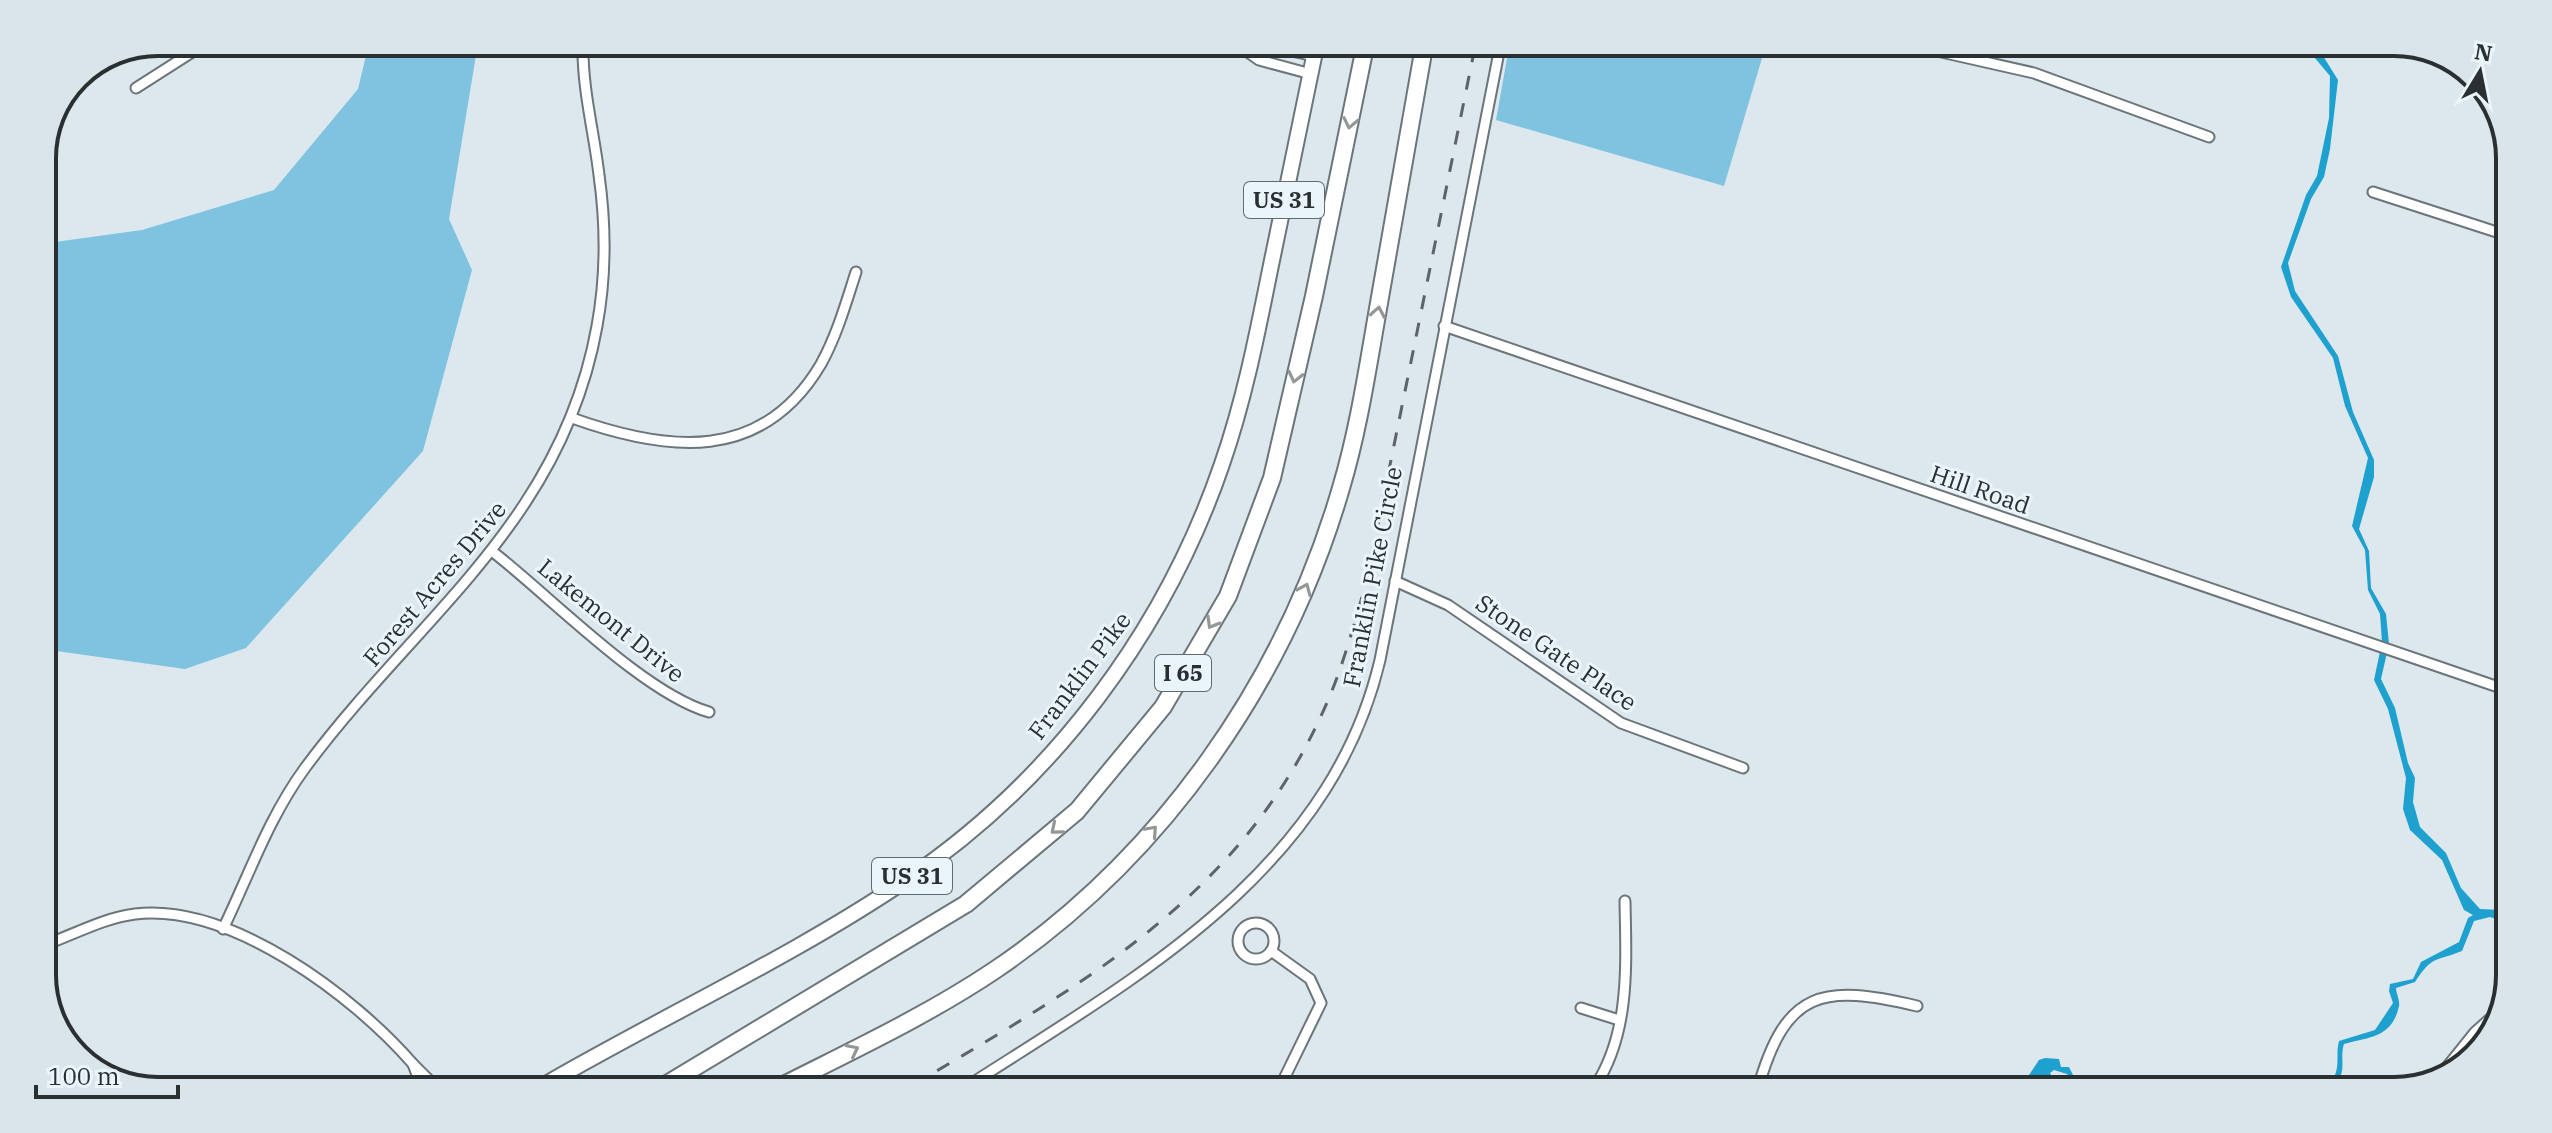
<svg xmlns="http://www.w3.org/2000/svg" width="2552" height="1133" font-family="'IBM Plex Serif',serif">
<rect width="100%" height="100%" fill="#dce8ee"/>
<!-- green -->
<g fill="#7fc3e1">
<path d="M369,43H478L449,219L472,270L423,451L246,648L185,669L42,649V226L55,242L142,230L274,190L358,89Z"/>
<path d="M1509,47L1765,48L1724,186L1496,120Z"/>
</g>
<!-- water -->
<g fill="#1ea1cf">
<path d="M2309,51H2320L2338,80L2330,149L2324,177L2311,199L2288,263L2295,291L2338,356L2353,412L2374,460V477L2359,529L2369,551L2371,588L2386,614L2389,644L2381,679L2395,708L2408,763L2415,778L2413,802L2420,827L2446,853L2461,888L2480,909L2502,910V921L2490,917L2474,921L2462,951C2434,962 2433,955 2415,982L2396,988C2396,993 2400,1000 2399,1006C2392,1039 2367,1037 2344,1044C2340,1055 2345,1068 2340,1077C2330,1099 2284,1091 2265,1090C2281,1087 2331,1091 2336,1072C2339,1062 2336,1052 2339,1041L2375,1030L2393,1003L2389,991L2390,984L2413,979L2421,962L2459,942L2468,918L2473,915L2464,910L2442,860L2410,830L2403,809L2406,778L2388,709L2374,680L2382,642L2380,614L2368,590L2365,550L2352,526L2368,458L2345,406L2333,358L2291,297L2281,267L2306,195L2317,176L2329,118L2330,76Z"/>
<path d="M2045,1058L2059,1059L2061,1067H2069L2075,1079L2085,1083L2088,1090H2081L2067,1074L2054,1070L2050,1073L2060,1090L2002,1089L2027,1078L2039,1060Z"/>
</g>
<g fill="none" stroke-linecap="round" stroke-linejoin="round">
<!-- minor casing -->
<g stroke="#6b757a" stroke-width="13">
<g id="minor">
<path d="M1253,46L1242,48L1259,60L1311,74"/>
<path d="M1268,46L1315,56"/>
<path d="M1928,49L2034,73L2209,137"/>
<path d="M136,88L208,42"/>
<path d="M2373,192L2509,236"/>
<path d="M1444,326L2504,689"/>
<path d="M572,418C667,452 762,464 821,364C837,335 846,303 856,272"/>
<path d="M493,552C550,596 643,693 709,712"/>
<path d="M1395,581L1448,605L1621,723L1743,768"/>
<circle cx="1256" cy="941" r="18"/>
<path d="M223,929C249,875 269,817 305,768C416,618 562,523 597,326C606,277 606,225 599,175C594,132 582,88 583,44"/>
<path d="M42,946C73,935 103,918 135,914C231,903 354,996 413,1064"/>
<path d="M1271,951L1310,979L1321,1003L1280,1087"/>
<path d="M1581,1008L1619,1020"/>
<path d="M2438,1078L2475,1032L2501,1009"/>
<path d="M420,1083L413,1064L432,1083"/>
<path d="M969,1085C1137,977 1330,871 1380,660L1500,47"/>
<path d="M1594,1088C1631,1033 1626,963 1625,901"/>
<path d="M1758,1088C1786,989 1823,984 1917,1006"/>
</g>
</g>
<!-- primary casing -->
<g stroke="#6b757a" stroke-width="18">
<path id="primary" d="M546,1084C665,1015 792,957 906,880C1053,781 1165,631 1222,464C1244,401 1257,335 1270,270C1285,195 1301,121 1316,47"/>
</g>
<!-- motorway casing -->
<g stroke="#6b757a" stroke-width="20">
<g id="motorway">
<path d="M667,1084L966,904L1077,811L1163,707L1228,596L1272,478L1314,296L1365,47"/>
<path d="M784,1085C855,1049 928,1015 995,970C1162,857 1285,681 1341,488C1359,428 1368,365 1379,303C1394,218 1409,132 1424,47"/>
</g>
</g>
<!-- minor -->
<use href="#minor" stroke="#fff" stroke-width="9"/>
<!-- primary -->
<use href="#primary" stroke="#fff" stroke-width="14"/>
<!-- motorway -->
<use href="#motorway" stroke="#fff" stroke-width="16"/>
<!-- rail -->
<path stroke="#5d6467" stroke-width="3" stroke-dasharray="14 14" stroke-linecap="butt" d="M913,1085C1078,987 1237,899 1321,716C1341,674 1353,628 1366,583L1475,47"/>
</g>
<!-- one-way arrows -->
<defs><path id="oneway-chevron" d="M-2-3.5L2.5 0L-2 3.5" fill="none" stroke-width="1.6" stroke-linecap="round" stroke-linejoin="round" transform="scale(2)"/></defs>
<g stroke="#949798">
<use href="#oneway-chevron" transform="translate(1350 123) rotate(102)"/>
<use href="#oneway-chevron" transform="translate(1378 312) rotate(-80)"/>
<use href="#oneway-chevron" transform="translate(1295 377) rotate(103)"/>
<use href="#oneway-chevron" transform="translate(1305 589) rotate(-67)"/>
<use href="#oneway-chevron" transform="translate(1212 623) rotate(120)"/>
<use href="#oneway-chevron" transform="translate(1056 829) rotate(140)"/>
<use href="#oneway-chevron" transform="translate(1152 831) rotate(-48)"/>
<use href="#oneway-chevron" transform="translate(853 1050) rotate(-27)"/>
</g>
<g text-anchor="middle" stroke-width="6" stroke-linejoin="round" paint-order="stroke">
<!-- shield labels -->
<g fill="#e9f5fb" stroke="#636a6e" stroke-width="2">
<rect x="1244" y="182" width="80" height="36" rx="6"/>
<rect x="1155" y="655" width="56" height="36" rx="6"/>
<rect x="872" y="858" width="80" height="36" rx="6"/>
</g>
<g font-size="22" font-weight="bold" fill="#2a2f31">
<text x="1284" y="208">US 31</text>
<text x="1183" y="681">I 65</text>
<text x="912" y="884">US 31</text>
</g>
<!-- street labels -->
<g font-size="24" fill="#2a2f31" stroke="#e9f5fb">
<text transform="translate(1980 490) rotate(19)" y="8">Hill Road</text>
<text transform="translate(1373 577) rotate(-79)" y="8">Franklin Pike Circle</text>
<text transform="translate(435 584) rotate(-50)" y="8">Forest Acres Drive</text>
<text transform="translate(611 621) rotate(39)" y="8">Lakemont Drive</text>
<text transform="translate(1556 653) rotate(34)" y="8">Stone Gate Place</text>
<text transform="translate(1080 676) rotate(-53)" y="8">Franklin Pike</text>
</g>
</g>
<!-- crop -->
<path d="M0 0H2552V1133H0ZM158 56H2394A102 102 0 0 1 2496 158V975A102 102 0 0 1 2394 1077H158A102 102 0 0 1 56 975V158A102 102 0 0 1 158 56Z" fill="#dae5eb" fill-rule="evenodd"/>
<path fill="none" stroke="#2a2f31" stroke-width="4" d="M158 56H2394A102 102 0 0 1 2496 158V975A102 102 0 0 1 2394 1077H158A102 102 0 0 1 56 975V158A102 102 0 0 1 158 56Z"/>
<!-- north arrow -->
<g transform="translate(2480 72) rotate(10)" stroke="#e9f5fb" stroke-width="6" paint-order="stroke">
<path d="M0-6L14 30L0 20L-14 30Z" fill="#2a2f31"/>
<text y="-12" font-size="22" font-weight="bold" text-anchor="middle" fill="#2a2f31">N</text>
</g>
<!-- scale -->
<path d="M36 1085v12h142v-12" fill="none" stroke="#2a2f31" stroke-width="4"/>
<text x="48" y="1085" font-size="24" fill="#2a2f31" stroke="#e9f5fb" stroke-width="6" paint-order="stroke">100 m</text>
</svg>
